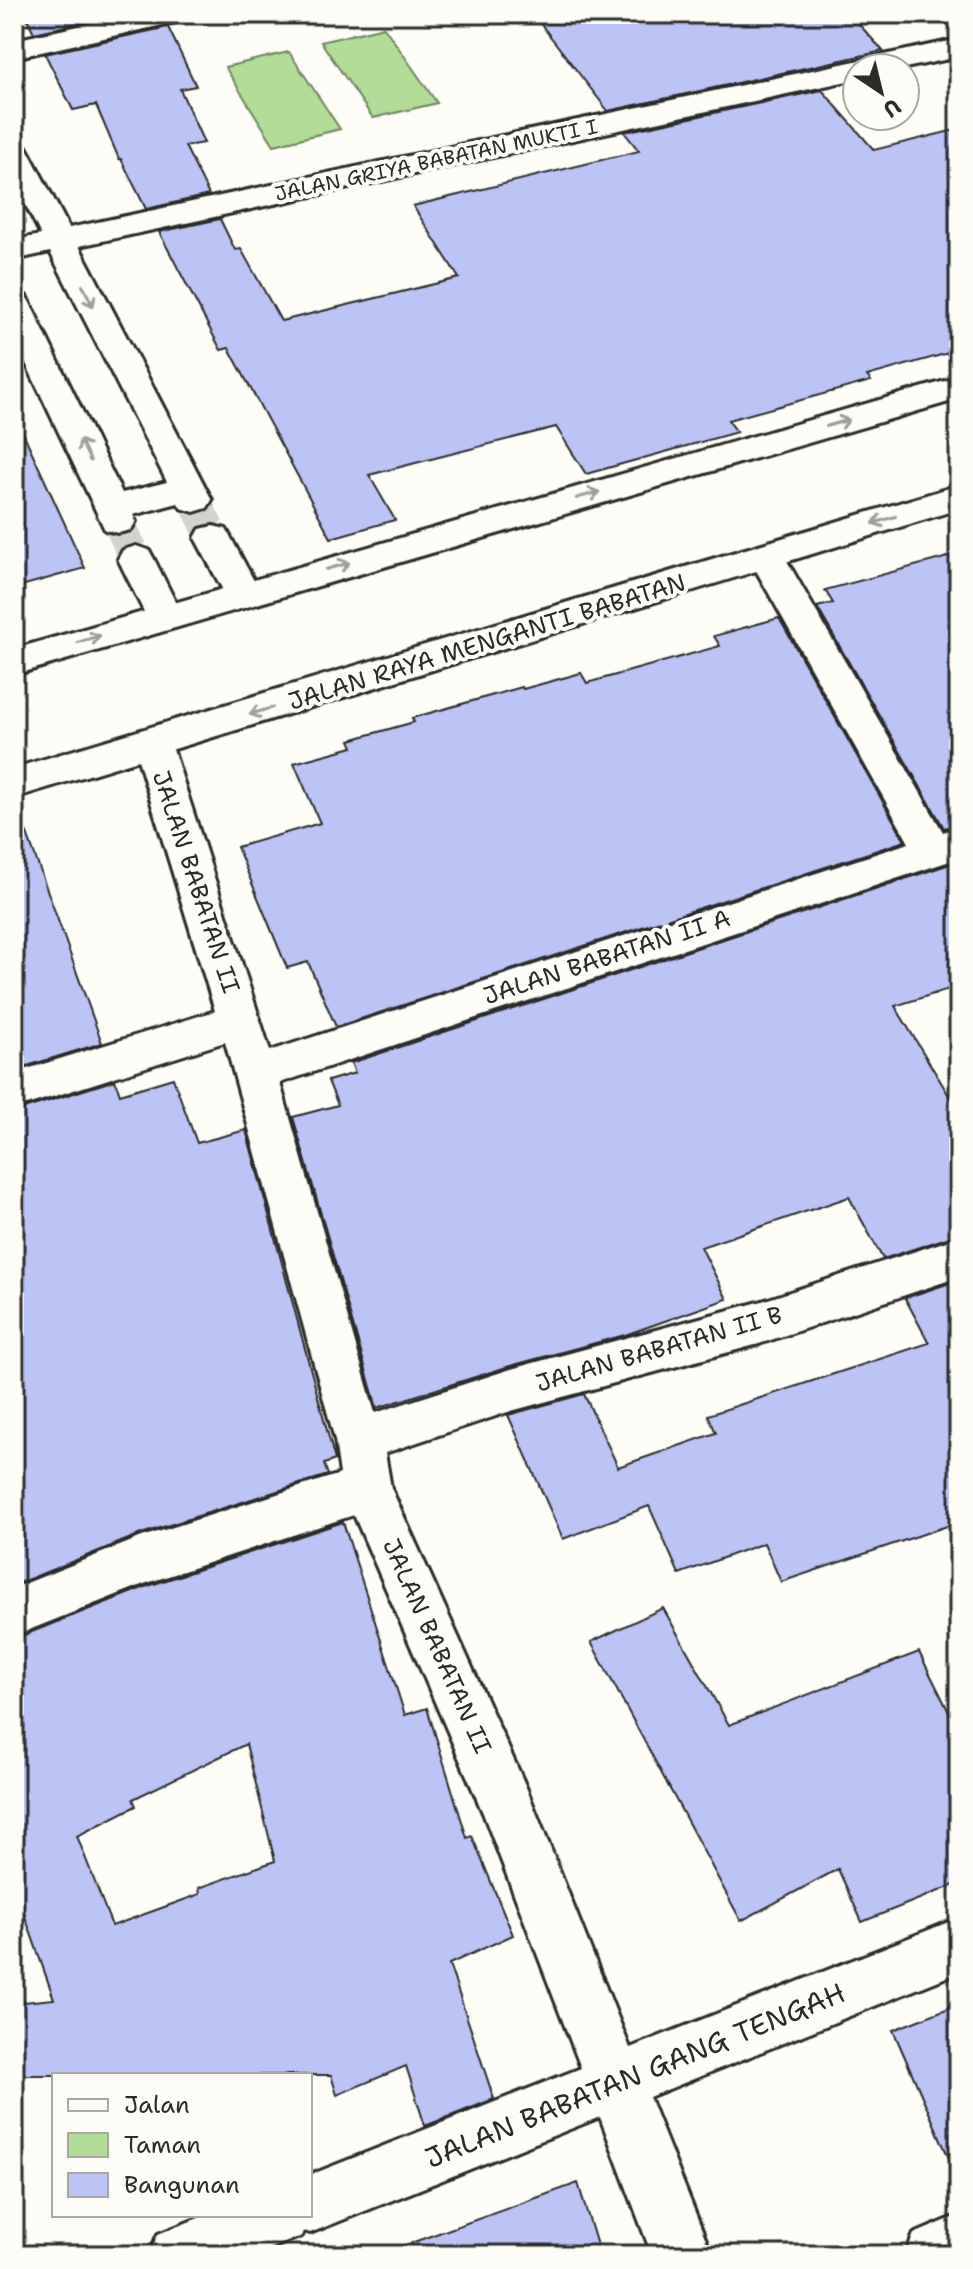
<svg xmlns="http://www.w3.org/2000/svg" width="973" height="2269" font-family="'Shantell Sans',sans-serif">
<rect width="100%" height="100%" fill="#fdfcf7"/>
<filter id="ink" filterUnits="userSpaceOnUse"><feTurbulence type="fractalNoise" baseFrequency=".0125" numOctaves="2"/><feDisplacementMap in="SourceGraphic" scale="16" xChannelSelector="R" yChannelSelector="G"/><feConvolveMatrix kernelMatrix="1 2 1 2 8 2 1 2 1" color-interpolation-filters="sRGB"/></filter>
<g filter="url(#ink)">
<!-- green -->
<g fill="#b3dc99" stroke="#6f8462" stroke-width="2">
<path d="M384,27L437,103L373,118L321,42Z"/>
<path d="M289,52L340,129L274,145L225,67Z"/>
</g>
<!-- building -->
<g fill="#bbc4f5" stroke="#2b2b2b" stroke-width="2" fill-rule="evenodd">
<path d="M25,14H121L34,33Z"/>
<path d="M533,14H850L883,51L608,111Z"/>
<path d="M168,27L196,86L180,89L204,143L185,146L209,195L146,209L121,159H119L96,105L73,110L45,54Z"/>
<path d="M822,90L874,150L959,129V350L867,376L871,381L728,420L737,432L586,474L556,427L369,475L395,520L331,538L229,348L221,350L159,232L220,219L235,250L241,249L281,321L459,278L413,206L639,151L624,132Z"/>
<path d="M14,413L85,568L14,588Z"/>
<path d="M959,554V824L944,828L817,607L833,603L825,590Z"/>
<path d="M779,618L905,841L336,1027L308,962L287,968L237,847L320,823L294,763L353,747L350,740L414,722L412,718L522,687L523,689L581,673L587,683L720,646L714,636Z"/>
<path d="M21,817L102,1043L14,1070V818Z"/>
<path d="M959,861V986L895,1006L959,1112V1234L883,1259L849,1197L701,1247L727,1299L625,1335L510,1366L377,1408L293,1117L338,1105L328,1081L355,1073L351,1063Z"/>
<path d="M173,1078L197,1143L246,1130L335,1460L324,1464L328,1475L141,1534L14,1585V1112L115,1080L120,1094Z"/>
<path d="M959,1280V1522L781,1582L764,1543L679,1574L649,1506L563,1539L508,1415L584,1394L618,1467L716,1433L708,1415L929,1343L905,1298Z"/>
<path d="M343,1522L405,1715L427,1708L467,1838L472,1836L513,1935L449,1964L494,2099L425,2126L406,2066L337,2095L331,2075H14V2003L54,1999L14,1885V1639L145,1587ZM246,1744L275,1861L199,1888L200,1894L112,1926L77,1836L136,1806L133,1799Z"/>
<path d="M663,1608L729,1725L919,1652L959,1732V1883L862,1922L838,1869L741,1921L591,1642Z"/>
<path d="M959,2004V2181L893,2030Z"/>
<path d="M578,2183L600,2255H398L397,2248Z"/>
</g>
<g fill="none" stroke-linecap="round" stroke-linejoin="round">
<!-- minor-tunnel -->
<g stroke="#d3d2ce" stroke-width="32" stroke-dasharray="32 16" stroke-linecap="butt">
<path d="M194,500L213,538"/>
<path d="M118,521L136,559"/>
</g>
<!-- minor casing -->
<g stroke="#2b2b2b" stroke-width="6">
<g id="minor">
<path d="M135,14H189L185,20L14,58V40Z"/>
<path d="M959,39V57L905,68H857V79L79,246L212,500L207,508L194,512L181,508L178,503L133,515L136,521L131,530L118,533L105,530L14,338V293L26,296L30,303L122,493L167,482L50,252L14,260V240L41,235L14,182V143L25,145L29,152L69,228Z"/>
<path d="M213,526L226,529L231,538L261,594L256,603L243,607L230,603L225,594L195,538L200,529Z"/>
<path d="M766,544L779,547L943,832L959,827V858L280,1083L375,1413L511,1369L759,1302L959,1237V1277L759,1344L511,1411L385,1453L391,1488L526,1787L630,2048L959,1918V1972L649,2097L712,2255H652L600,2117L310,2233L304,2231L302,2236L254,2255H149L158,2234L206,2215H310V2175L581,2068L483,1813L354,1515L144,1584L14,1636V1588L142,1537L340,1474L335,1440L225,1042L14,1109V1073L215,1011L133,743L138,733L152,729L166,733L171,743L270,1051L909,843L748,556L753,547Z"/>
<path d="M136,546L149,550L154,559L183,617L177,626L164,630L151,626L118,559L123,550Z"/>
<path d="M959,2215V2255H905L914,2234Z"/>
</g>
</g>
<!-- secondary casing -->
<g stroke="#2b2b2b" stroke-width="6">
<g id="secondary">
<path d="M959,377V399L14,675V649Z"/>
<path d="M959,485V509L14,798V768Z"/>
</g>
</g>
<!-- minor -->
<use href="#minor" fill="#fdfcf7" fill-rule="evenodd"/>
<!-- secondary -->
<use href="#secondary" fill="#fdfcf7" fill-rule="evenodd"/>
</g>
<!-- one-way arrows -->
<defs><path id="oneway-shaft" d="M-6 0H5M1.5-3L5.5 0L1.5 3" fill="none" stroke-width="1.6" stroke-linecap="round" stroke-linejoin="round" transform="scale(2)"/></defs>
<g stroke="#9e9e9b">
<use href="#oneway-shaft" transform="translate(88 296) rotate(63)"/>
<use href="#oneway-shaft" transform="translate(838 423) rotate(-16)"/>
<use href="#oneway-shaft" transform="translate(85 450) rotate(-116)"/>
<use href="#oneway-shaft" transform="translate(588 495) rotate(-16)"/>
<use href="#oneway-shaft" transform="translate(884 520) rotate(163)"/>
<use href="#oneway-shaft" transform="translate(338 566) rotate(-16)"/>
<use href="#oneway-shaft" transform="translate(89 639) rotate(-17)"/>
<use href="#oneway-shaft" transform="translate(261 711) rotate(163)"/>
</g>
</g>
<g text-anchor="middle" stroke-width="8" stroke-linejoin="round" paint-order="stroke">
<!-- far-street labels -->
<g font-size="20" fill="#2b2b2b" stroke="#fdfcf7">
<text transform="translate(436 160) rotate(-12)" y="7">JALAN GRIYA BABATAN MUKTI I</text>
</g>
<!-- street labels -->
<g font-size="24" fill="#2b2b2b" stroke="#fdfcf7">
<text transform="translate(487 642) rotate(-17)" y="8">JALAN RAYA MENGANTI BABATAN</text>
<text transform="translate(196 882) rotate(72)" y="8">JALAN BABATAN II</text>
<text transform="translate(607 957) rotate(-18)" y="8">JALAN BABATAN II A</text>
<text transform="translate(659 1349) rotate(-16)" y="8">JALAN BABATAN II B</text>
<text transform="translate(437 1646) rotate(66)" y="8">JALAN BABATAN II</text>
</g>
<!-- near-street labels -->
<g font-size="28" fill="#2b2b2b" stroke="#fdfcf7">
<text transform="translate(635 2075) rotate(-22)" y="10">JALAN BABATAN GANG TENGAH</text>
</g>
</g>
<!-- margin -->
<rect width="973" height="2269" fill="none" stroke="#fdfcf7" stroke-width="48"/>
<rect x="24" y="24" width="925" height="2221" fill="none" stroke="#2b2b2b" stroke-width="3" filter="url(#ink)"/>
<!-- legend -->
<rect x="52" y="2073" width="260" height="144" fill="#fdfcf7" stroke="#a9a8a5" stroke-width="2"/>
<rect x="68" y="2099" width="40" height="12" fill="#fdfcf7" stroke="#a9a8a5" stroke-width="2"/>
<text x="124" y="2113" font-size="24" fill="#2b2b2b">Jalan</text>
<rect x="68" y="2133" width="40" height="24" fill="#b3dc99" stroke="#a9a8a5" stroke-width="2"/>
<text x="124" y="2153" font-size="24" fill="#2b2b2b">Taman</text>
<rect x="68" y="2173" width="40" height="24" fill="#bbc4f5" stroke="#a9a8a5" stroke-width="2"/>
<text x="124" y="2193" font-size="24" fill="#2b2b2b">Bangunan</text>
<!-- north arrow -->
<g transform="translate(881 92) rotate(145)"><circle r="38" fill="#fdfcf7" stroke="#a9a8a5" stroke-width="2"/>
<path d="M0-6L14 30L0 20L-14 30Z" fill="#2b2b2b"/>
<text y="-12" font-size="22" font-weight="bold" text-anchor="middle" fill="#2b2b2b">U</text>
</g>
</svg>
